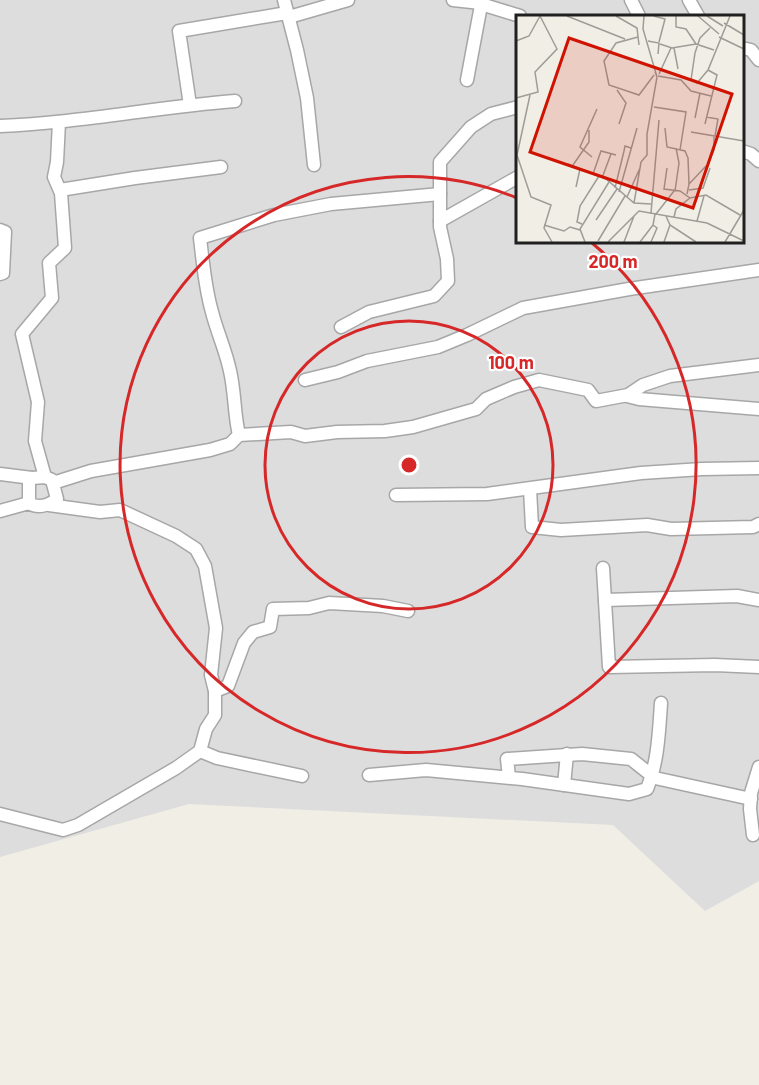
<svg xmlns="http://www.w3.org/2000/svg" width="759" height="1085" font-family="Barlow,sans-serif">
<rect width="100%" height="100%" fill="#f1eee6"/>
<!-- residential -->
<path fill="#dedddd" fill-rule="evenodd" d="M0,0H759V881L705,911L613,825L189,804L0,857ZM518,16H742V242H518Z"/>
<g fill="none" stroke-linecap="round" stroke-linejoin="round">
<!-- minor casing -->
<g stroke="#a7a7a7" stroke-width="15">
<g id="minor">
<path d="M284,0L297,50L307,98L314,165"/>
<path d="M453,0L481,3"/>
<path d="M631,0L639,16"/>
<path d="M689,0L698,16"/>
<path d="M481,4L520,16"/>
<path d="M289,17L348,0"/>
<path d="M742,48L751,50L759,60"/>
<path d="M467,80L482,0"/>
<path d="M190,105L179,31L287,13"/>
<path d="M0,126C79,123 156,107 235,101"/>
<path d="M742,151L751,154L759,161"/>
<path d="M60,190L135,178L221,167"/>
<path d="M440,221L518,177"/>
<path d="M0,230L5,232L3,273L0,274"/>
<path d="M341,327L369,312L434,296L448,281L447,259L440,227V162L471,127L491,114L518,107"/>
<path d="M305,380L338,372L367,361L438,347L467,335L523,308L629,289L759,270"/>
<path d="M627,396L639,399L759,409"/>
<path d="M239,435C234,414 235,392 230,371C226,351 217,332 212,312C205,288 203,263 200,238L274,215L331,204L440,194"/>
<path d="M0,474L32,478"/>
<path d="M45,477L35,441L38,402L22,334L52,298L49,263L65,248L61,193L54,177L57,162L59,122"/>
<path d="M53,483L91,471L210,450L230,444L239,435L291,432L305,436L337,432L385,431L413,427L476,409L486,399L514,387L539,380L588,390L596,401L628,395L643,385L670,376L759,365"/>
<path d="M530,489L532,527L561,530L647,525L671,529L753,527L759,524"/>
<path d="M396,495L487,494L641,473L702,469L759,468"/>
<path d="M0,511L29,503C38,509 49,505 57,499L52,480L45,477L32,478L29,482V503"/>
<path d="M603,568L609,667L715,665L759,667"/>
<path d="M605,600L737,596L759,600"/>
<path d="M215,691L228,686L244,643L253,632L270,627L273,609L309,608L329,603L383,606L408,611"/>
<path d="M200,751L217,758L302,776"/>
<path d="M369,775L426,770L522,779L629,794L647,789C658,762 659,732 661,703"/>
<path d="M509,777L507,759L582,754L631,759L655,778L751,799"/>
<path d="M564,785L567,754"/>
<path d="M0,814L63,830L78,825L176,768L200,751L206,729L215,715V691L211,675L216,628L205,566L196,549L176,536L120,510L100,512L49,505"/>
<path d="M753,835L750,809L751,793L759,767"/>
</g>
</g>
<!-- minor -->
<use href="#minor" stroke="#fff" stroke-width="12"/>
</g>
<!-- distance rings -->
<g fill="none" stroke="#d62828" stroke-width="3">
<circle cx="409" cy="465" r="144"/>
<path d="M592 243A288 288 0 1 1 517 198"/>
</g>
<!-- overview -->
<g transform="translate(516 15)">
<rect width="228" height="228" fill="#f1eee6"/>
<path fill="none" stroke="#9d9c97" stroke-width="1.5" d="M51,1L109,24M100,1L121,13L123,30M128,1L127,14L141,62L139,57M138,1L149,4L143,27M160,1V12L170,14L180,29L198,35M182,1L203,19M191,1L207,11M208,8L228,20M194,13L184,23L179,38L175,65L181,68L192,55L214,1M122,22L100,28L88,46L93,70L123,80L138,60M203,22L228,34M0,26L13,21L24,1M132,26L143,28L142,39M144,29L156,33L180,29M158,33L162,54M143,59L155,33M142,61L165,65L175,76L195,81M101,75L110,88L103,109M14,80L1,140L15,182L35,190L28,213L36,227M0,83L22,77L19,57L41,34L24,1M138,92L170,97L164,135M190,102L202,104L199,121M179,103L184,78M189,109L201,60L192,55M149,113L151,132L169,136L172,143L173,169M175,117L228,126M76,142L64,132L81,94M52,149L90,164L118,188L135,189M57,150L73,127V115M191,151L198,135V121M151,153L148,174L164,176L174,183L190,180L224,200M77,159L85,136L100,140M86,163L95,139M60,172L64,154M99,173L108,136L109,131L115,133M173,175L187,173L194,153M159,176L163,148L160,133M103,177L121,113M171,179L173,169L190,151M111,182L124,153M118,188L125,147L131,140V119L141,62M135,198L143,105M140,199L158,176M150,201L154,210L180,227M158,202L160,194L174,183M80,205L101,174M181,206L188,181M66,209L61,207L64,191L83,161M28,210L48,216L54,212L64,215M82,226L109,181M69,227L64,214L93,167M92,227L123,196L191,208L228,226M108,227L118,201M124,227L137,210M135,227L141,213L137,210L139,199M148,227L154,210M209,227L228,195"/>
<path fill="#cf1300" fill-opacity="0.15" stroke="#cf1300" stroke-width="3" d="M53,23L216,79L177,193L14,137Z"/>
<rect width="228" height="228" fill="none" stroke="#202020" stroke-width="3"/>
</g>
<circle cx="409" cy="465" r="9" fill="#d62828" stroke="#fff" stroke-width="3"/>
<g font-size="18" text-anchor="middle" font-weight="bold" fill="#d62828" stroke="#fff" stroke-width="4.5" stroke-linejoin="round" paint-order="stroke">
<text x="613" y="268">200 m</text>
<text x="511" y="369">100 m</text>
</g>
</svg>
